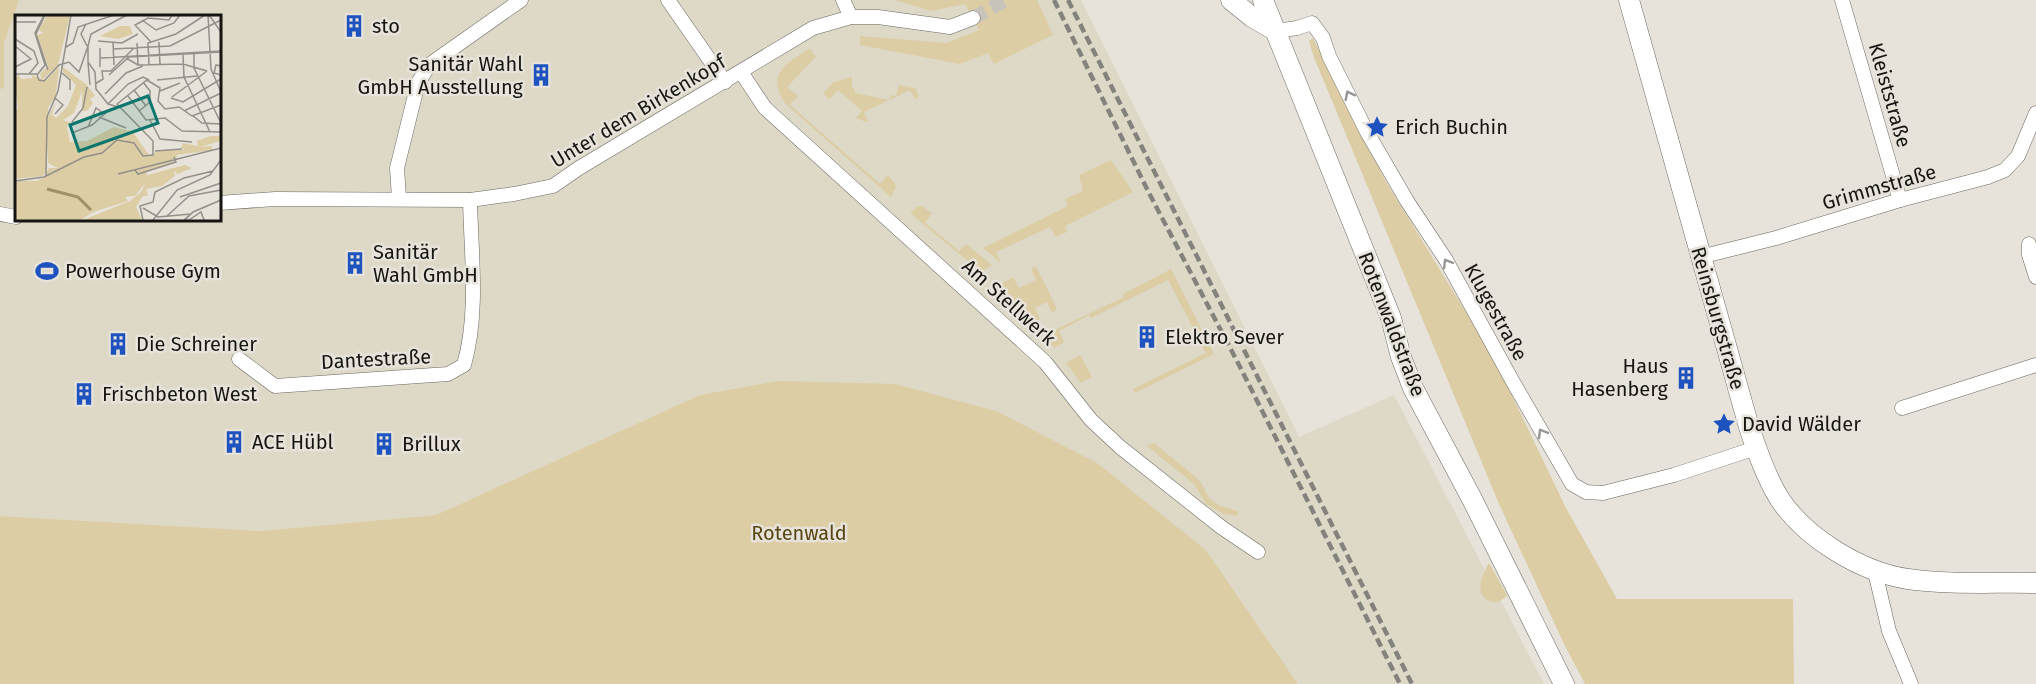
<svg xmlns="http://www.w3.org/2000/svg" width="2036" height="684" font-family="'Fira Sans',sans-serif">
<rect width="100%" height="100%" fill="#e7e3da"/>
<!-- built -->
<path fill="#ded8c7" fill-rule="evenodd" d="M0,0H1081L1299,437L1394,395L1544,684H1298L1206,550L700,395L436,515L261,531L0,516ZM16,16H219V219H16Z"/>
<!-- green -->
<g fill="#dccda4">
<path d="M0,0H19L4,42V88L0,89Z"/>
<path d="M895,0H1037L1053,35L994,64L988,53L960,64L860,45V36L947,43L979,30L965,4L931,11Z"/>
<path d="M1313,38L1385,180L1494,358L1566,508L1617,599H1793L1794,684H1585L1564,644L1499,504L1313,55L1309,41Z"/>
<path d="M810,49L816,57L787,87L798,96L790,105L880,184L888,175L894,182L896,187L891,197L785,103C766,74 785,63 810,49Z"/>
<path d="M852,77V88L855,89V93L889,100L891,95L896,96L899,85L915,88L919,97L915,99L910,90L864,112L868,121L866,122L856,118L862,111L838,90L829,99L823,93L834,82Z"/>
<path d="M1111,160L1133,192L1065,226L1067,232L1056,237L1050,227L996,252L1001,263L983,248L1068,206L1065,199L1083,191L1079,175Z"/>
<path d="M922,206L932,213L925,223L959,251L966,244L992,265L981,272L910,213L917,207Z"/>
<path d="M1036,266L1057,309L1052,313L1047,302L1035,308L1040,319L1033,322L997,286L1013,277L1019,288L1036,280L1031,269Z"/>
<path d="M1171,269L1214,354L1135,393L1133,389L1206,353L1168,280L1091,318L1089,315L1059,331L1064,342L1054,348L1044,335L1124,297L1123,294Z"/>
<path d="M1080,355L1092,377L1081,383L1066,363Z"/>
<path d="M778,381L895,384L996,411L1097,463L1206,550L1298,684H0V516L261,531L436,515L700,395Z"/>
<path d="M1154,443L1198,479C1203,484 1204,490 1208,496C1214,506 1227,508 1238,511V514L1236,516L1224,514L1206,504L1194,484L1147,446Z"/>
<path d="M1489,563L1507,595C1502,603 1489,605 1482,595C1477,587 1485,569 1489,563Z"/>
</g>
<g fill="none" stroke-linecap="round" stroke-linejoin="round">
<!-- street-tunnel -->
<path stroke="#c8c4bc" stroke-width="14" stroke-dasharray="14 7" stroke-linecap="butt" d="M973,18L1006,0"/>
<!-- street casing -->
<g stroke="#6a675f" stroke-width="15">
<g id="street">
<path d="M668,0L725,82"/>
<path d="M843,0L851,17"/>
<path d="M1842,0L1900,200"/>
<path d="M1276,31L1297,28L1312,23L1323,38L1329,56L1367,132L1407,201L1446,260L1513,382L1572,484L1586,492L1603,493L1674,475L1756,448"/>
<path d="M741,72L765,108L1045,362L1091,420L1120,447L1221,527L1258,552"/>
<path d="M399,198L397,168L418,83L429,65L521,0"/>
<path d="M219,203L275,199L470,200L514,194L553,186L579,168L813,28L851,17H878L950,27L973,18"/>
<path d="M0,214L16,217"/>
<path d="M2029,244V255L2036,277"/>
<path d="M1700,257L1776,238L1900,200L1988,177L2005,170L2018,156L2036,113"/>
<path d="M239,359L275,386L448,374L464,365C479,312 471,254 470,200"/>
<path d="M1902,408L2036,365"/>
<path d="M1875,572L1889,631L1911,684"/>
</g>
</g>
<!-- secondary casing -->
<g stroke="#6a675f" stroke-width="21">
<g id="secondary">
<path d="M1231,0L1252,17L1276,31"/>
<path d="M1263,0L1391,318L1401,357L1413,388L1472,499L1564,684"/>
<path d="M1629,0L1749,427C1757,451 1766,477 1779,498C1805,538 1861,572 1908,579C1949,585 1994,582 2036,583"/>
</g>
</g>
<!-- street -->
<use href="#street" stroke="#fff" stroke-width="14"/>
<!-- secondary -->
<use href="#secondary" stroke="#fff" stroke-width="20"/>
<!-- rail -->
<g stroke="#84827c" stroke-width="4.5" stroke-dasharray="9 4.5" stroke-linecap="butt">
<path d="M1054,0L1149,193L1238,363L1400,684"/>
<path d="M1068,0L1412,684"/>
</g>
</g>
<!-- one-way arrows -->
<defs><path id="oneway-chevron" d="M-2-3.5L2.5 0L-2 3.5" fill="none" stroke-width="1.6" stroke-linecap="round" stroke-linejoin="round" transform="scale(1.5)"/></defs>
<g stroke="#969694">
<use href="#oneway-chevron" transform="translate(1349 95) rotate(-117)"/>
<use href="#oneway-chevron" transform="translate(1447 263) rotate(-121)"/>
<use href="#oneway-chevron" transform="translate(1542 433) rotate(-120)"/>
</g>
<!-- icons -->
<defs>
<g id="building-bare" transform="scale(1.8)"><path d="M-4-6H4V6H1V3H-1V6H-4ZM-2.5-4.3h1.7v1.8h-1.7ZM.8-4.3h1.7v1.8H.8ZM-2.5-1h1.7V.8h-1.7ZM.8-1h1.7V.8H.8Z" fill="#1d52bf" stroke="#e7e3da" stroke-width="2.5" paint-order="stroke"/></g>
<g id="sight-bare" transform="scale(1.8)"><path d="M0-6L1.8-2.2L6-1.7L2.9 1.2L3.7 5.4L0 3.3L-3.7 5.4L-2.9 1.2L-6-1.7L-1.8-2.2Z" fill="#1d52bf" stroke="#e7e3da" stroke-width="2.5" paint-order="stroke"/></g>
<g id="stadium-bare" transform="scale(1.8)"><path d="M0-5a6.5 5 0 1 0 0 10a6.5 5 0 1 0 0-10ZM-3.5-1.8h7v3.6h-7Z" fill="#1d52bf" stroke="#e7e3da" stroke-width="2.5" paint-order="stroke"/></g>
</defs>
<g fill-rule="evenodd">
<use href="#building-bare" x="354" y="26"/>
<use href="#building-bare" x="541" y="75"/>
<use href="#sight-bare" x="1377" y="127"/>
<use href="#building-bare" x="355" y="263"/>
<use href="#stadium-bare" x="47" y="271"/>
<use href="#building-bare" x="1147" y="337"/>
<use href="#building-bare" x="118" y="344"/>
<use href="#building-bare" x="1686" y="378"/>
<use href="#building-bare" x="84" y="394"/>
<use href="#sight-bare" x="1724" y="424"/>
<use href="#building-bare" x="234" y="442"/>
<use href="#building-bare" x="384" y="444"/>
</g>
<g text-anchor="middle" stroke-width="5" stroke-linejoin="round" paint-order="stroke">
<!-- poi labels -->
<g font-size="20" fill="#161512" stroke="#e7e3da" text-anchor="start">
<text x="372" y="33">sto</text>
<text x="523" y="71" text-anchor="end">Sanitär Wahl<tspan x="523" dy="23">GmbH Ausstellung</tspan></text>
<text x="1395" y="134">Erich Buchin</text>
<text x="373" y="259">Sanitär<tspan x="373" dy="23">Wahl GmbH</tspan></text>
<text x="65" y="278">Powerhouse Gym</text>
<text x="1165" y="344">Elektro Sever</text>
<text x="136" y="351">Die Schreiner</text>
<text x="1668" y="373" text-anchor="end">Haus<tspan x="1668" dy="23">Hasenberg</tspan></text>
<text x="102" y="401">Frischbeton West</text>
<text x="1742" y="431">David Wälder</text>
<text x="252" y="449">ACE Hübl</text>
<text x="402" y="451">Brillux</text>
</g>
<!-- street labels -->
<g font-size="20" fill="#161512" stroke="#e7e3da">
<text transform="translate(1890 95) rotate(74)" y="7">Kleiststraße</text>
<text transform="translate(638 111) rotate(-31)" y="7">Unter dem Birkenkopf</text>
<text transform="translate(1879 187) rotate(-16)" y="7">Grimmstraße</text>
<text transform="translate(1009 302) rotate(42)" y="7">Am Stellwerk</text>
<text transform="translate(1496 312) rotate(61)" y="7">Klugestraße</text>
<text transform="translate(1718 318) rotate(74)" y="7">Reinsburgstraße</text>
<text transform="translate(1392 324) rotate(69)" y="7">Rotenwaldstraße</text>
<text transform="translate(376 359) rotate(-3)" y="7">Dantestraße</text>
</g>
<!-- park labels -->
<g font-size="20" fill="#574613" stroke="#e7e3da">
<text x="799" y="540">Rotenwald</text>
</g>
</g>
<!-- overview -->
<g transform="translate(15 15)">
<rect width="206" height="206" fill="#e7e3da"/>
<path d="M32,0H55L43,50L27,65L25,59L33,51L22,20L28,18L24,15ZM105,11H115L118,19L103,24L85,21ZM44,52L41,80L33,93L32,154L28,161L0,164V96L3,94L0,66L3,59L6,64L17,63V60L30,66ZM48,52L72,70L80,81L75,84L78,88L72,96H67V76L59,98L48,105L56,108V113L53,109L52,113L55,127L72,126L99,112L118,117L134,140L147,135H169L166,132L168,128L183,131L182,126L195,121H205V126L185,132L197,131V135L162,140L161,146L131,156L132,160L170,150L177,153L163,159L159,156L160,161L147,171L131,174L133,181H128L121,192L127,205H68L115,186L126,177L131,167L120,181L110,182L113,186L78,197L66,205H0V166H21L28,163L34,153H43L33,148L32,105L41,87L37,99L41,103L53,91L61,70L48,57Z" fill="#dccda4"/>
<path fill="none" stroke="#9f9067" stroke-width="3" d="M32,174L63,182L76,195"/>
<path fill="none" stroke="#93918a" stroke-width="1.5" d="M30,0L21,19L33,55M193,0L196,54L206,77M194,0L206,17M127,5L141,15L159,8L165,0M0,7H21M71,9L66,19L72,31M0,24L19,36L23,48L14,59M83,26L107,28L123,19M136,27L120,10L133,3L154,5L157,0M144,27L145,50M98,28L99,50M122,28L123,50M0,31L16,44L0,52M73,31L76,19L112,0M51,32L58,28L63,12L99,0M98,34L155,31L206,5M168,39L169,62L195,117M179,39V53L206,108M86,43L206,36M111,43L123,50L168,49L192,56M73,48L75,70M134,50L133,28L161,19L190,0M206,51L201,50L199,58L206,60M85,52V33M47,58L55,65V75M0,59H22M22,60L24,65L29,66L44,50L54,47L64,57L73,31V47L80,57L81,74L93,89L103,92M22,60L30,50L20,18L29,0M94,60L114,42L206,37M142,65L182,61M80,69L88,64L87,56H96L119,33M119,75L131,91M145,76L165,68M90,79L111,58L128,51M113,81L131,105L150,103L167,116L206,117M157,82L192,56M156,83L168,87L206,64M93,89L113,69L128,62L134,65M124,96L135,87V76L128,67M169,96L206,78M40,99L48,90L40,83M178,101L187,108L206,109M84,102L111,113M135,105L145,124L177,127M57,107L68,93L72,72M73,112L81,93L88,98M57,118L77,110L92,97M140,136L167,134M120,155L123,159L161,147L159,142M103,159L206,133M31,161L32,102L43,76L56,0M29,162L69,142L87,138L102,125L119,128L128,141L138,140V126L102,89L132,65L145,73L143,86L150,94L164,92L177,101L206,90M0,166L29,162M165,182L206,168M128,193L143,202L176,199M152,201L174,181L206,175M128,205L125,191L138,187L140,177L169,163L198,156M138,205L162,175L195,160L206,145M169,205L178,197L206,185M170,205L178,197L206,185M174,205L186,197L189,205"/>
<path fill="#0f766e" fill-opacity="0.15" stroke="#0f766e" stroke-width="3" d="M133,81L143,108L64,136L55,110Z"/>
<rect width="206" height="206" fill="none" stroke="#161512" stroke-width="3"/>
</g>
</svg>
